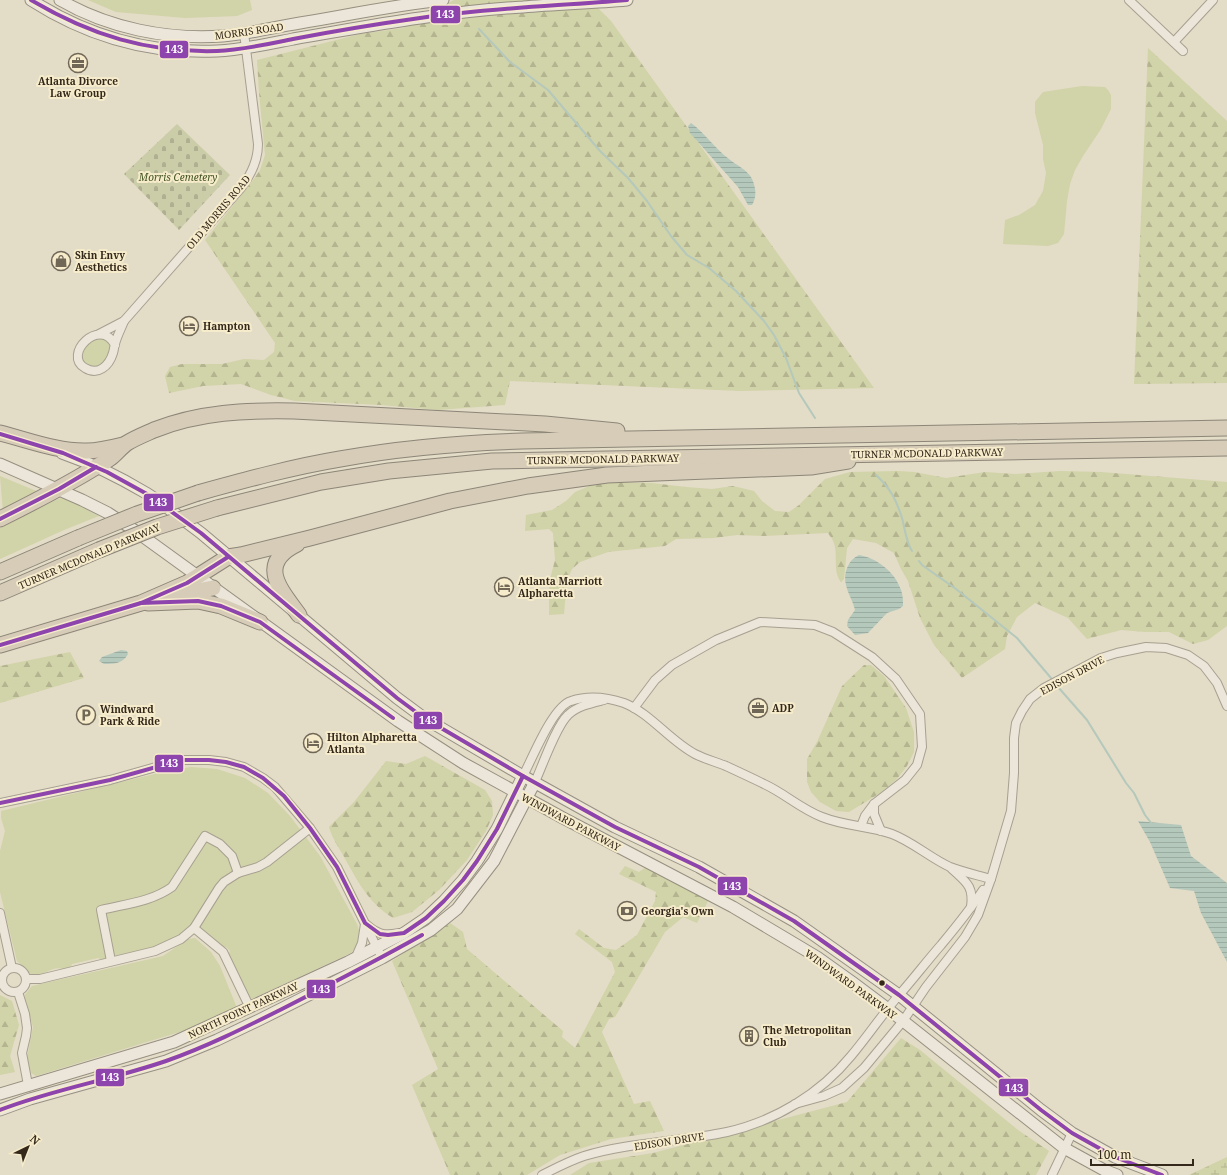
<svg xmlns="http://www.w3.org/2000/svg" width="1227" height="1175" font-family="'Noto Serif',serif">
<defs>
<pattern id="forest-firs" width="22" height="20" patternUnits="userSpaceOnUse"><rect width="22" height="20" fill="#d1d3a8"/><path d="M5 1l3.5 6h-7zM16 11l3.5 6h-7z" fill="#b4b590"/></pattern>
<pattern id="wetland-marsh" width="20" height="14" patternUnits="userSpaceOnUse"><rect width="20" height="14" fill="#d1d3a8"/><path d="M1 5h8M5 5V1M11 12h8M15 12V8" fill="none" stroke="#b4b590"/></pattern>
<pattern id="cemetery-stones" width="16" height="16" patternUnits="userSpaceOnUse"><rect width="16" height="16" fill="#cbcda9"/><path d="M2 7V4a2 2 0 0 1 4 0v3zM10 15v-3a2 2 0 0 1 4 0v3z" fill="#afb091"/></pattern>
<pattern id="water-rules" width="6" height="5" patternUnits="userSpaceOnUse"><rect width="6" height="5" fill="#b4c8bc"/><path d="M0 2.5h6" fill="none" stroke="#9baca1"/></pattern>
</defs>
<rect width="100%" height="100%" fill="#e3dcc7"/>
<!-- green -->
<g fill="#d1d3a8">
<path d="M88,0H250L252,10L237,16L185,18L116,12Z"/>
<path d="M1082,86L1105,87L1108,90L1111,95V109L1101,129L1083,156L1075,170L1070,184L1067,201L1064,234L1058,243L1048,246L1003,244L1005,220L1019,215L1035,205L1043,191L1046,173L1043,159V145L1035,113V102L1043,92Z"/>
<path d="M101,337L111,343C111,355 105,364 95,368L87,366L82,359V351L87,343Z"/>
<path d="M0,476L41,493L3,512Z"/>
<path d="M63,497L99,516L64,530L0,559V528L46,504Z"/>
<path d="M191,767L217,769L245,778L268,793L290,816L320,856L357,924C362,938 361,942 351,953L252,999L246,993L228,955L230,951L226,947L222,948L200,930L190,925L175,938L156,948L108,957L103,960L98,958L72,964L70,968L65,970C52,963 42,980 31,974C28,973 21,964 17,961L0,892V851L5,831L1,818V811L167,771Z"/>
<path d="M195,938L211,952L220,966L237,1008L186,1030L36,1076L31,1073L27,1058L33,1027L24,996L32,986L163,956L188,939Z"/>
</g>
<!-- forest -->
<g fill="url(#forest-firs)">
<path d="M454,0H590L611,21L874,388L740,391L510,381L505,405L438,410L381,405L295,401L271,395L241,384L203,386L169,393L165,376L170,367L182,364H222L244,359L264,360L274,352L275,343L205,240L251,183L260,170L265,155L259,93L257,60L360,34L403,28Z"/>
<path d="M1148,48L1227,121V383L1134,384Z"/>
<path d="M898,471L914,472L946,478L985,472L1015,474L1060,471L1101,472L1227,482V626L1208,640L1193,644L1169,632H1145L1121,630L1087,639L1068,618L1035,603L1017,617L1007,636L1005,649L962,678L934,645L920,618L908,581L901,569L894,553L876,543L853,539L847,548L844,579L841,582C832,571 839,553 833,541C832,538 829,535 828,533L764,536L737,535L714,538L676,539L665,546L608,552L580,562L572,569L567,580L564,614L549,615V583L555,560L553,533L549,529L525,531L526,515L552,510L566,501L575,492L592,485L614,482L652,483L686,487L712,489L733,486L754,491L762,501L775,511L789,512L799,505L825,479L850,472Z"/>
<path d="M70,652L84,678L0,703V666Z"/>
<path d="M864,665H871L884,676L906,708L914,732V752L907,766L897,779L882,792L849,812L836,811L820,802L811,792L807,782V759L817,742L842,686Z"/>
<path d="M425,756L485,790L492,801L493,815L486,831L467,860L439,890L412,912L393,918C368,903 357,880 343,855C338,846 332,838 329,827L354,802L386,761L406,764Z"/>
<path d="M625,866L639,872L646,867L708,901L697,923L683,917L665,932L615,1017L609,1019L602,1032L634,1104L650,1101L664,1131L611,1139L560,1155L527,1175H450L412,1085L438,1069L392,961L450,923L463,932L467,949L563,1031L562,1037L575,1048L615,972L612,962L575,934L579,929L604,948L616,950L637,935L655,901L656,892L619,874Z"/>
<path d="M0,995L12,1001L19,1025L10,1056L15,1072L0,1075Z"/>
<path d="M901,1038L920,1050L1018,1130L1049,1151L1036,1175H570L589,1163L653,1153L847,1102Z"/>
</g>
<!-- wetland -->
<path fill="url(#wetland-marsh)" d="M1227,1157V1175H1189Z"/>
<!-- cemetery -->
<path fill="url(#cemetery-stones)" d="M177,124L230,175L179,230L124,174Z"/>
<!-- water -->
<g fill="url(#water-rules)">
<path d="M691,123C705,133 715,149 729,159C736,165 748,170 752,179C756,188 757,197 752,205H748L738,187L690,133L688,126Z"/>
<path d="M859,555C877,558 895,572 901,590C903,595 903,601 903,606L899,609L887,613L868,633L855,635L847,626L848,620L855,610C853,601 848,594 846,585C843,573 848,560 859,555Z"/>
<path d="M121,650L127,651L128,654C123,664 113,664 104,664L99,661L102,657Z"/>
<path d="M1138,821L1181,825L1191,856L1227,883V962L1201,913L1194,891L1170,888L1150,842Z"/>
</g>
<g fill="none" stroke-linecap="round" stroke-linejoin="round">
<!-- stream -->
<g stroke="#b4c8bc" stroke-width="2">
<path d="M479,29L510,62L548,90L600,151L628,178L647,201L671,236L687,255L709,268L736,291L764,321L774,335L786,358L799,393L815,418"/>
<path d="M876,475C890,488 896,499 902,518C905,529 906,542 912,551"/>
<path d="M919,561L922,565L956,589L1017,638L1051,678"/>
<path d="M1058,687L1087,720L1126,783L1134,793L1145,815L1152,824"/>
</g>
<!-- street casing -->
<g stroke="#a7a091" stroke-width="10">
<g id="street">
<path d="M1129,0L1183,51"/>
<path d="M1174,42L1213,0"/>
<path d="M99,334L124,321L241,188C251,175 258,161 258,144L244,33"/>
<path d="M115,345C100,316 62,355 85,368C98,376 109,366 113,353C114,350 114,347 115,344C117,336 121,329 124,321"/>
<path d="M634,708L655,680L672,665L716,640L760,622L815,625L833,632L872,657L896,679L920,714L922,747L917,765L905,780L874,804L865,816L861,826"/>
<path d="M523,776C532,759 553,706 571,701C589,695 606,697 624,703C650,713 670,741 695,754C705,759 716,762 726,766C739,772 752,778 764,784C784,793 801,809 822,817C844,826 870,826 892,834C913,842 930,858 950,867C963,872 977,875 991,879"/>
<path d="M535,782C542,767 556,726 568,715C577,706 592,703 604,700"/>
<path d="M0,803L110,780L181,760H209L226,762L244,767L263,778L275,787L310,828L337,867L382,958"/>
<path d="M874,804V814L881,831"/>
<path d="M952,869C966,882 974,886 971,907"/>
<path d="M0,913L12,968"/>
<path d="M367,925C377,934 385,936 398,933"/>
<path d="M194,928L223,952L250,1008"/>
<path d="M355,959L362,943L365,924"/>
<path d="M111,961L101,910C125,904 151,902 172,887L205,836L220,844L232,856L238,873"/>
<circle cx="14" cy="980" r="12"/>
<path d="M27,979H40L155,951L181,939L194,928L219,888L224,882L238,873L258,867L267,862L310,828"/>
<path d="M18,992L25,1014L27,1028L26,1036L22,1053L28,1085"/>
<path d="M795,1104L824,1096L842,1088L864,1068L903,1021L926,987L965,937L978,915L991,879L1011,811L1014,773V738L1016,723L1022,711L1030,699L1044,688L1101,658L1117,653L1146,647L1166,648L1188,655L1204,666L1217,683L1227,706"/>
<path d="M542,1175C556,1168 569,1161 584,1156C630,1142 680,1142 727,1132C775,1121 820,1094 851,1056C868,1036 883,1013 900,994C914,978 927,961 941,945C956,927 970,910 983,890"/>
<path d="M1052,1175L1072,1133"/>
</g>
</g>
<!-- secondary casing -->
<g stroke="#979081" stroke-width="13">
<g id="secondary">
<path d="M31,0C87,36 150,54 217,51C242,50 268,44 293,39C335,32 377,24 420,18C454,13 489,9 523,7C558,4 593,3 627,0"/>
<path d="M60,0C108,28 167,40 223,36C249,34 274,27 300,23C348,15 395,5 443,0"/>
<path d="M62,453C91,463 119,477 146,493C165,505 183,520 201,533L397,698L424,718L523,776L615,827L699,867L794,921L899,995L1041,1110L1072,1133L1115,1157L1162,1175"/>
<path d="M0,464L82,500L108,513L134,530L398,721L463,763L563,818L733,907L817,957L852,982L888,1009L1064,1148L1104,1170L1117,1175"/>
<path d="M0,1094L174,1042L348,962L404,933L426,918L444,901L463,880L477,861L497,829L523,776"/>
<path d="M0,1110L30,1099L166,1061L217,1040L261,1019L382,958L431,930L457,909L494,861L535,782"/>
</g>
</g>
<!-- highway casing -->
<g stroke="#8d8678" stroke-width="17">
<g id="highway">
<path d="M0,433C28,440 58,452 87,451C99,451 111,448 123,445"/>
<path d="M198,493C245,480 292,467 340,459C400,448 461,443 522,441L1227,428"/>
<path d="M217,508L321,482L389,471L492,461L1227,448"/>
<path d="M0,519C32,503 65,486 96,467C100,465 105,462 109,459C115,455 120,448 127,443C135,438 145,434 154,430C199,412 247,410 294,411L545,424L617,431"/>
<path d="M297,544C256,564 281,590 299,615"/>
<path d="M0,572L78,538"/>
<path d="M0,593L99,550"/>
<path d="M177,594H182L213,588"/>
<path d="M148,603L198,601L221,606L260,622"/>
<path d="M0,645L141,603L187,583L228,557L241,555L310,538L450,501L528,486L607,475L811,467L848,461"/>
</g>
</g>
<!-- street -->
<use href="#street" stroke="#ebe6d9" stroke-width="8"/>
<!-- secondary -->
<use href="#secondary" stroke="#ebe6d9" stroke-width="11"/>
<!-- highway -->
<use href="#highway" stroke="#d6ccb8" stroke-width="15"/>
<!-- highway-bridge casing -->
<g stroke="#8d8678" stroke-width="17" stroke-linecap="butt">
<g id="highway-bridge">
<path d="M78,538L137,514L198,493"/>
<path d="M99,550L157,527L217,508"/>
</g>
</g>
<!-- highway-bridge -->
<use href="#highway-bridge" stroke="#d6ccb8" stroke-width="15"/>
<!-- bus-1 casing -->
<g stroke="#f6eccb" stroke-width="7">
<g id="bus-1">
<path d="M31,0C90,35 148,53 217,51C243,50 268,44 293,39C335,31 377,24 420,18C488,8 558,6 627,0"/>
<path d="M0,434L63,453L107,472L147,494L201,533L397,698L424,718L523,776L615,827L699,867L794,921L899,995L1041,1110L1072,1133L1115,1157L1162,1175"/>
<path d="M0,519L59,489L96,467"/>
<path d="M141,603L198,601L221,606L260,622L393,718"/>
<path d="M0,645L141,603L187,583L228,557"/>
<path d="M0,803L110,780L181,760H209L226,762L244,767L263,778L284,796L310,828L337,867L365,923L380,934L388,935L404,933L426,918L444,901L463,880L477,861L497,829L523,776"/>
<path d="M0,1110C54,1089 111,1080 166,1061C206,1047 244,1028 282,1009C329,985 376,961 422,935"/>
</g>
</g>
<!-- bus-1 -->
<use href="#bus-1" stroke="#8e44ad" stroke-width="4"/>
</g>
<!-- icons -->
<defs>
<g id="office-ring" transform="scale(1)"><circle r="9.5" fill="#f6eccb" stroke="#716757" stroke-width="1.5"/><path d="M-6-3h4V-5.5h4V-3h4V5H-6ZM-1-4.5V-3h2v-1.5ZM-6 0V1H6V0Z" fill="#716757"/></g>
<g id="shop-ring" transform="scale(1)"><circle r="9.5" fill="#f6eccb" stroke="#716757" stroke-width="1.5"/><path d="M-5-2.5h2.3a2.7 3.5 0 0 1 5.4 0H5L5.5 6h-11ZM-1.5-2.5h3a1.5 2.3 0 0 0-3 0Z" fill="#716757"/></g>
<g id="hotel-ring" transform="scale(1)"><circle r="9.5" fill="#f6eccb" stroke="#716757" stroke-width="1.5"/><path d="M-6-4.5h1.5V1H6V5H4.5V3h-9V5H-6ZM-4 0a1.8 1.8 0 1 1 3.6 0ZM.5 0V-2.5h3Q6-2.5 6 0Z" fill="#716757"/></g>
<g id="parking-ring" transform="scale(1)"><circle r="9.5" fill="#f6eccb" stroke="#716757" stroke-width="1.5"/><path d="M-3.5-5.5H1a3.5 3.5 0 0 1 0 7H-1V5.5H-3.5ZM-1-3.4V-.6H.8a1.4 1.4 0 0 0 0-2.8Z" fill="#716757"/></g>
<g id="bank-ring" transform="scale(1)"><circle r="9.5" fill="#f6eccb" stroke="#716757" stroke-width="1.5"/><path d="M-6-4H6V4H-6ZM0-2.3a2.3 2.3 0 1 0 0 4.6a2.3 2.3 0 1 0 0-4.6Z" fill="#716757"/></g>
<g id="building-ring" transform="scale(1)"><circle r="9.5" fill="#f6eccb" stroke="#716757" stroke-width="1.5"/><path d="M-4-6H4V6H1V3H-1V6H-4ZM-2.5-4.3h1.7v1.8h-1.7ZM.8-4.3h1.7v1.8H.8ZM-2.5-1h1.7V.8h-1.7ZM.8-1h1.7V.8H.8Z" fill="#716757"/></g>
</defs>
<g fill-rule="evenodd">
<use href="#office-ring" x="78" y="63"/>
<use href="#shop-ring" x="61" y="261"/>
<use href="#hotel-ring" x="189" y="326"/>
<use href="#hotel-ring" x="504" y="587"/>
<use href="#office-ring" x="758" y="708"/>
<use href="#parking-ring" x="86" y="715"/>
<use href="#hotel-ring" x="313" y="743"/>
<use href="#bank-ring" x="627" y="911"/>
<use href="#building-ring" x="749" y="1036"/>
</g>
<!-- markers -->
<circle fill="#34281a" stroke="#f6eccb" stroke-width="1.5" cx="882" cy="983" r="3.5"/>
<g text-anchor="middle" stroke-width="4" stroke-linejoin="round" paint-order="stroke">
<!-- street labels -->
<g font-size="10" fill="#34281a" stroke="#f6eccb">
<text transform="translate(249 31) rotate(-8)" y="4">MORRIS ROAD</text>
<text transform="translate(218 212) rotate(-50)" y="4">OLD MORRIS ROAD</text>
<text transform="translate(927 453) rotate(-1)" y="4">TURNER MCDONALD PARKWAY</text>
<text transform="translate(603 459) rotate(-1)" y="4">TURNER MCDONALD PARKWAY</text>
<text transform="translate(89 556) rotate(-23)" y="4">TURNER MCDONALD PARKWAY</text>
<text transform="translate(1072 675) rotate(-28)" y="4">EDISON DRIVE</text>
<text transform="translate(571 822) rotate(28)" y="4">WINDWARD PARKWAY</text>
<text transform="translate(851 984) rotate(36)" y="4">WINDWARD PARKWAY</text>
<text transform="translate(243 1010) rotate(-25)" y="4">NORTH POINT PARKWAY</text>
<text transform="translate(669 1141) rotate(-9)" y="4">EDISON DRIVE</text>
</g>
<!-- poi labels -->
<g font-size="10" font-weight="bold" fill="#34281a" stroke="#f6eccb" text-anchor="start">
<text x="78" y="85" text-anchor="middle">Atlanta Divorce<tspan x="78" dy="12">Law Group</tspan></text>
<text x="75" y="259">Skin Envy<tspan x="75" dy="12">Aesthetics</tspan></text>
<text x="203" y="330">Hampton</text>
<text x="518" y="585">Atlanta Marriott<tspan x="518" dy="12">Alpharetta</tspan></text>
<text x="772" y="712">ADP</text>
<text x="100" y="713">Windward<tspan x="100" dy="12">Park &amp; Ride</tspan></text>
<text x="327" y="741">Hilton Alpharetta<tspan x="327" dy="12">Atlanta</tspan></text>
<text x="641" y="915">Georgia's Own</text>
<text x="763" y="1034">The Metropolitan<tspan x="763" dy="12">Club</tspan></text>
</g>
<!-- park labels -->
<g font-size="10" font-style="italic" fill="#425220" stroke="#f6eccb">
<text x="178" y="181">Morris Cemetery</text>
</g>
</g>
<g stroke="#f6eccb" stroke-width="1.5">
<rect x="430" y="5" width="31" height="19" rx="4" fill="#8e44ad"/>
<rect x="159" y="40" width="30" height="19" rx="4" fill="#8e44ad"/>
<rect x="143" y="493" width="31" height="19" rx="4" fill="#8e44ad"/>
<rect x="413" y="711" width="30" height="19" rx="4" fill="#8e44ad"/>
<rect x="154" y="754" width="30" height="19" rx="4" fill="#8e44ad"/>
<rect x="717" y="876" width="31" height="20" rx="4" fill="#8e44ad"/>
<rect x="306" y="979" width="30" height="20" rx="4" fill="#8e44ad"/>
<rect x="95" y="1068" width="30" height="19" rx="4" fill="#8e44ad"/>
<rect x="998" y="1078" width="31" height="19" rx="4" fill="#8e44ad"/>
</g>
<g font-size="11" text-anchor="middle" font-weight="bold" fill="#fff">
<text x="445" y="18">143</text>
<text x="174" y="53">143</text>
<text x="158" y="506">143</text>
<text x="428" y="724">143</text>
<text x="169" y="767">143</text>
<text x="732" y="890">143</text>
<text x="321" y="993">143</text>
<text x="110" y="1081">143</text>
<text x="1014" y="1092">143</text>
</g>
<!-- north arrow -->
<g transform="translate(28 1147) rotate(43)" stroke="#f6eccb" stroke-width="3" paint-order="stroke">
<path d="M0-3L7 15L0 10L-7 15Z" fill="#34281a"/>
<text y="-6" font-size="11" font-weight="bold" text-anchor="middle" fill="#34281a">N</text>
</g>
<!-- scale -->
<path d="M1091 1159v6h102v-6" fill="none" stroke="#34281a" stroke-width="2"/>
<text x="1097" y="1159" font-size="12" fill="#34281a" stroke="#f6eccb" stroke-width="3" paint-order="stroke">100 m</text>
</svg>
